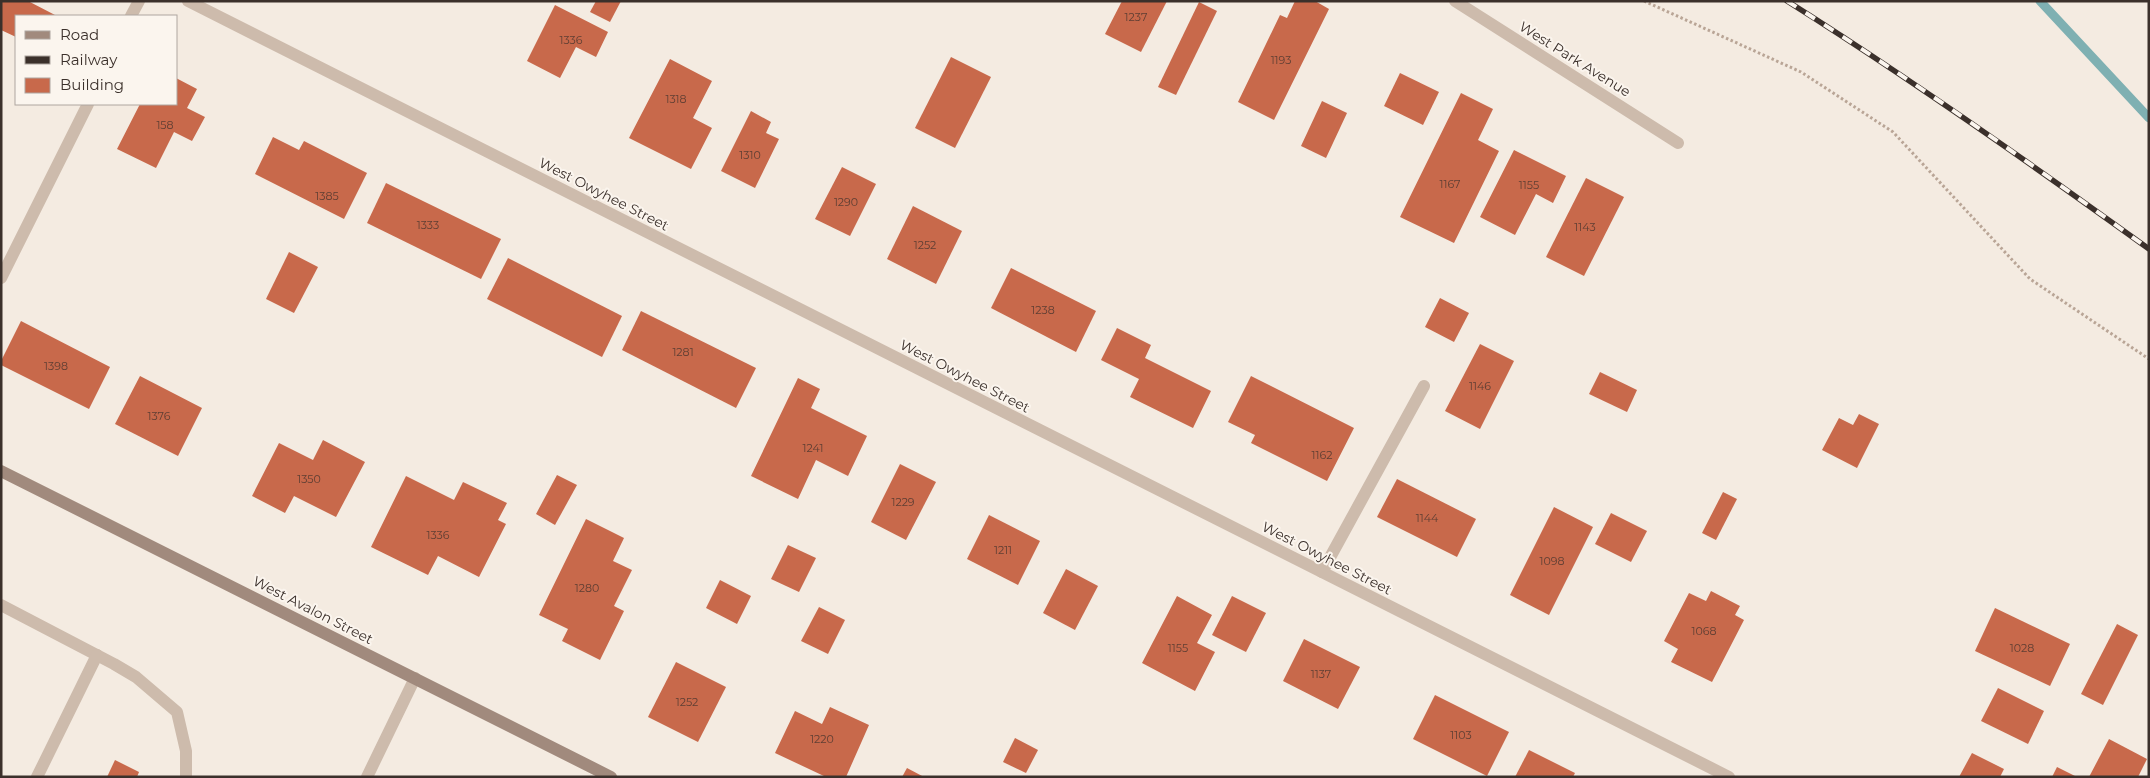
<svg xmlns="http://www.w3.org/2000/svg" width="2150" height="778" font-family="Montserrat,sans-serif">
<rect width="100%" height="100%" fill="#f4ebe1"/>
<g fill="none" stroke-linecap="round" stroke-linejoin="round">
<!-- stream -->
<path stroke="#7fb0b2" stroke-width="9" d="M2040,1L2149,118"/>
</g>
<!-- building -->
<g fill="#c8694b">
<path d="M1,1H28L55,15L16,16V37L1,30Z"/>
<path d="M596,1H621L610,22L590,12Z"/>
<path d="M1122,1H1167L1141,52L1105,34Z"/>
<path d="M1295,1H1315L1329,9L1274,120L1238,102L1280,15L1287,18Z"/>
<path d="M1199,2L1217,11L1176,95L1158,87Z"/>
<path d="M555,5L608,32L596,57L576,47L560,78L527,61Z"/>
<path d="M951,57L991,77L955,148L915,128Z"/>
<path d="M670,59L712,81L693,118L712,128L691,169L629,138Z"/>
<path d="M1400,73L1439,92L1423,125L1384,106Z"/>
<path d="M176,78L197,89L187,108L205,117L192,141L174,132L156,168L117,149L140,104H176Z"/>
<path d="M1461,93L1493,109L1478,140L1499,151L1454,243L1400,217Z"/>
<path d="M1322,101L1347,113L1326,158L1301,146Z"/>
<path d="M751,111L771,122L766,133L779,139L755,188L721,171Z"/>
<path d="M273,137L299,150L304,141L367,173L344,219L255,174Z"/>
<path d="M1514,150L1566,176L1553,203L1536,194L1515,235L1480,217Z"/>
<path d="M842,167L876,184L850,236L815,219Z"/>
<path d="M1586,178L1624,197L1584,276L1546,257Z"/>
<path d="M386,183L501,239L481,279L367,223Z"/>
<path d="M913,206L962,231L936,284L887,259Z"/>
<path d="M289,252L318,267L294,313L266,299Z"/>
<path d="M508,258L622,316L602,357L487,299Z"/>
<path d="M1011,268L1096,311L1076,352L991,308Z"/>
<path d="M1440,298L1469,313L1454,342L1425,327Z"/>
<path d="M641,311L756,368L736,408L622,350Z"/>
<path d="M21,321L110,367L89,409L1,365V361Z"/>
<path d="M1117,328L1151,345L1145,358L1211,391L1193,428L1130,397L1139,379L1101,360Z"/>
<path d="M1480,344L1514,361L1480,429L1445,411Z"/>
<path d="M1600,372L1637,390L1627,412L1589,394Z"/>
<path d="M140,376L202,408L178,456L115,424Z"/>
<path d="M1251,376L1354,428L1327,481L1251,443L1255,435L1228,422Z"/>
<path d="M798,378L820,389L811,408L867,436L848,476L816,460L798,499L751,476Z"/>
<path d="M1859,414L1879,424L1857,468L1822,450L1839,418L1853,425Z"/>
<path d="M323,440L365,462L336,517L294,496L285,513L252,496L279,443L313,460Z"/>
<path d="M900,464L936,482L906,540L871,522Z"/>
<path d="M557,475L577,485L555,525L536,514Z"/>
<path d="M406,476L454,500L463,482L507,503L498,520L506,524L479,577L438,556L428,575L371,547Z"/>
<path d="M1397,479L1476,519L1457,557L1377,517Z"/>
<path d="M1723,492L1737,499L1716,540L1702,533Z"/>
<path d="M1554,507L1593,527L1549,615L1510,595Z"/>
<path d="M1611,513L1647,531L1631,562L1595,544Z"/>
<path d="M989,515L1040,541L1018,585L967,559Z"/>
<path d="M586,519L624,538L613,561L632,570L614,606L624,611L600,660L562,641L568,629L539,615Z"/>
<path d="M788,545L816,558L799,592L771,579Z"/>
<path d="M1066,569L1098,586L1075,630L1043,613Z"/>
<path d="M720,580L751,596L737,624L706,608Z"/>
<path d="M1711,591L1740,606L1735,615L1744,620L1712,682L1671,662L1678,649L1664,641L1689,593L1706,601Z"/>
<path d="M1177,596L1212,615L1197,643L1215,652L1195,691L1142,663Z"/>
<path d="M1232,596L1266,613L1246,652L1212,635Z"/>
<path d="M819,607L845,620L828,654L801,641Z"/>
<path d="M1995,608L2070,644L2050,686L1975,651Z"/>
<path d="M2117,624L2138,635L2103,705L2081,694Z"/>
<path d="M1304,639L1360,667L1338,709L1283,681Z"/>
<path d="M676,662L726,687L698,742L648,717Z"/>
<path d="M1998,688L2044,711L2028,744L1981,721Z"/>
<path d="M1435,695L1509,732L1487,776L1413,739Z"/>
<path d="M830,707L869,725L846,777H826L775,753L795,711L822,724Z"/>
<path d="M1015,738L1038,750L1026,773L1003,762Z"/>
<path d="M2109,739L2147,759L2138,777H2089Z"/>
<path d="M1529,750L1575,773L1573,777H1515Z"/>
<path d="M1972,753L2004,769L2000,777H1959Z"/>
<path d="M115,760L139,772L137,777H107Z"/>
<path d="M2057,767L2077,777H2052Z"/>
<path d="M907,768L924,777H902Z"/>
</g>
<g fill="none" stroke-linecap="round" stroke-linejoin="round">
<!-- path -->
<path stroke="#b9a596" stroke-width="3" stroke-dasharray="2.5 2.5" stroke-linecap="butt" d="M1644,1L1801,72L1893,132L2030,279L2149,359"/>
<!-- service -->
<g stroke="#cdbbac" stroke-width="12">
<path d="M1322,572L1424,386"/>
<path d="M1,605L114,664L136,677L177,712L186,751V777"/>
<path d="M37,777L97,655"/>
<path d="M367,777L415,678"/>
</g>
<!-- minor -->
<g stroke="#cdbbac" stroke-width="12">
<path d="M188,1L1729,777"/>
<path d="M1455,1L1678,143"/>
<path d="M131,16L139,1"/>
<path d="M1,278L88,104"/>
</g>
<!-- secondary -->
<path stroke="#a18a7d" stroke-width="12" d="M1,471L611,777"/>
<!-- rail casing -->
<g stroke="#3b302b" stroke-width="5.5">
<path id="rail" d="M1787,1C1911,79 2030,163 2149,249"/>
</g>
<!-- rail -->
<use href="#rail" stroke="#fbf5ee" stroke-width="4" stroke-dasharray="11" stroke-linecap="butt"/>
</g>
<g text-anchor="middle" stroke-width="4" stroke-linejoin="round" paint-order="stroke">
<!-- number labels -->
<g font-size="11" fill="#5e3e33">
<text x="1136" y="21">1237</text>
<text x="571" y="44">1336</text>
<text x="1281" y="64">1193</text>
<text x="676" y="103">1318</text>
<text x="165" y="129">158</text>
<text x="750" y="159">1310</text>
<text x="1450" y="188">1167</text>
<text x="1529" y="189">1155</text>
<text x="327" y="200">1385</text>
<text x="846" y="206">1290</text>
<text x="428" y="229">1333</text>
<text x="1585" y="231">1143</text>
<text x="925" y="249">1252</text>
<text x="1043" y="314">1238</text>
<text x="683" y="356">1281</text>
<text x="56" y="370">1398</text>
<text x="1480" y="390">1146</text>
<text x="159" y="420">1376</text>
<text x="813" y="452">1241</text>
<text x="1322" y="459">1162</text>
<text x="309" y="483">1350</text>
<text x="903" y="506">1229</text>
<text x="1427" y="522">1144</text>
<text x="438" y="539">1336</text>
<text x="1003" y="554">1211</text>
<text x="1552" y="565">1098</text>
<text x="587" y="592">1280</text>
<text x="1704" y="635">1068</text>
<text x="1178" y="652">1155</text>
<text x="2022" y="652">1028</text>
<text x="1321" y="678">1137</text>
<text x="687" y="706">1252</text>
<text x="1461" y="739">1103</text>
<text x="822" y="743">1220</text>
</g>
<!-- street labels -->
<g font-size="14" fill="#3b302b" stroke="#fbf5ee">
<text transform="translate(1575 59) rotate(32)" y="5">West Park Avenue</text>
<text transform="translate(604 194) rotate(27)" y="5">West Owyhee Street</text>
<text transform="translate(965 376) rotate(27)" y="5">West Owyhee Street</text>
<text transform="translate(1327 558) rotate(27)" y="5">West Owyhee Street</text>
<text transform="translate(313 610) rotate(27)" y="5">West Avalon Street</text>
</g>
</g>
<!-- border -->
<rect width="2150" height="778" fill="none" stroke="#3b302b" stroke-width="5"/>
<!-- legend -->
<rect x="15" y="15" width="162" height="90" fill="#fbf5ee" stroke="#aea6a0"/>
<rect x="25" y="31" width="25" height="8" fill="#a18a7d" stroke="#aea6a0"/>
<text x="60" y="40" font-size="15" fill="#3b302b">Road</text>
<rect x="25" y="56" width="25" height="8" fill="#3b302b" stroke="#aea6a0"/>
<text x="60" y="65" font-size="15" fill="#3b302b">Railway</text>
<rect x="25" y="78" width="25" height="15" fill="#c8694b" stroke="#aea6a0"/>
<text x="60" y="90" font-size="15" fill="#3b302b">Building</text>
</svg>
